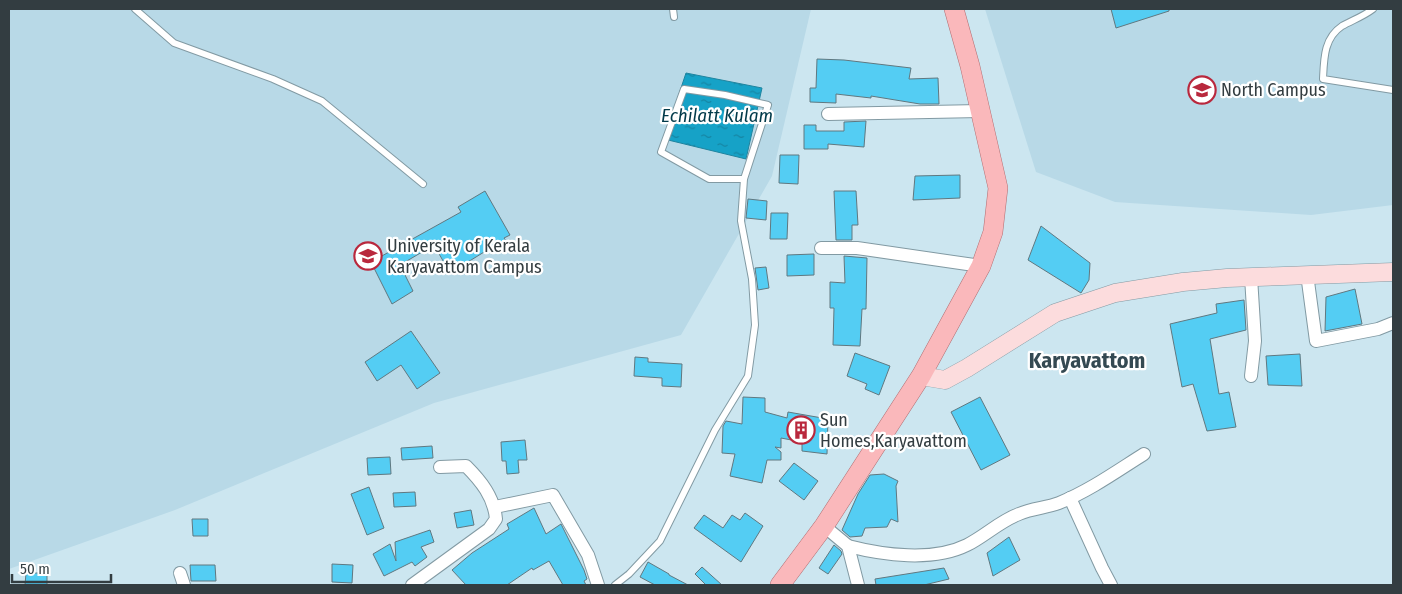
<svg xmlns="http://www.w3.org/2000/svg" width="1402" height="594" font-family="'Fira Sans Condensed',sans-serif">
<defs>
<pattern id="water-ripples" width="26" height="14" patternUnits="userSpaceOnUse" patternTransform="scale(1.25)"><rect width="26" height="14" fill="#16a2c7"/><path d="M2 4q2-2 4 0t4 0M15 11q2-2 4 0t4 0" fill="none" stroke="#1585a3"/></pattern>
</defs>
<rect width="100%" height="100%" fill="#cce6f0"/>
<!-- built -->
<g fill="#b8d9e7">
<path d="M9,9H811L772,176L681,335L434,403L175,510L9,569Z"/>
<path d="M985,9H1393V205L1311,215L1115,202L1036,172Z"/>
</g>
<!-- water -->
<path fill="url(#water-ripples)" stroke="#1f849f" d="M686,73L762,88L746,159L664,139Z"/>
<!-- building -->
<g fill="#54cdf3" stroke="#607880">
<path d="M1111,9H1169V11L1116,28Z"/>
<path d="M817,59L844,60L911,68L909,79L938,78L939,104H920L871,96V98L836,94V103L810,102V88H816Z"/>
<path d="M866,121L864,147L828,144V149H804V125H816V131H844V122Z"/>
<path d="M780,155H799L798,184L779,183Z"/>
<path d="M960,175V198L913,200L915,176Z"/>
<path d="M485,191L510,235L504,238L508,244L491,254L489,249L450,273L434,245L400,265L413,291L392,304L371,262L461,212L458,207Z"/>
<path d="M834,191H856L858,225H852V240H836Z"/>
<path d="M748,199L767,201L766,220L746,218Z"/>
<path d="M771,213H788L787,239H770Z"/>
<path d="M1041,226L1090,263L1089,280L1081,293L1028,260Z"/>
<path d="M814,254V275L787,276V255Z"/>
<path d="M844,256L867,258L866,309H862L860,346L833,345L834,308H830V282L845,283Z"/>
<path d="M766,267L769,288L758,290L755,268Z"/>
<path d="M1355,289L1362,324L1325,331L1326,297Z"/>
<path d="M1244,300L1246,330L1210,339L1219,394L1229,392L1236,427L1207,431L1193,384L1182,387L1170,324L1217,313L1216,304Z"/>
<path d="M411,331L440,373L417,389L401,365L377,381L365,362Z"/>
<path d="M855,353L890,366L879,395L865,389L867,384L847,376Z"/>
<path d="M1300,354L1302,386L1268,385L1266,356Z"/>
<path d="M635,357L648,358V362L682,364L681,387L662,386V378L634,376Z"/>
<path d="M743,397L765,398V412L787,418L788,412L828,419L827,454L802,451V442L781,438V448L775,447L781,452V460H767L762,483L730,476L735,454L722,453L723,426L726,421L742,424Z"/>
<path d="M980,397L1010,455L981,470L951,412Z"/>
<path d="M525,440L527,460H518L519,473L507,474L506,461H502L501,442Z"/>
<path d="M432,446L433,458L402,460L401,448Z"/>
<path d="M390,457L391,474L368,475L367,458Z"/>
<path d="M794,463L818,481L804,500L779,481Z"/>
<path d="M884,474L898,481L896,486L898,522L891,519L887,527L865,528L862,536L850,537L842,530L858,494L870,475Z"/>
<path d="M369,487L384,528L367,535L351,494Z"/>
<path d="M415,492L416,506L394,507L393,493Z"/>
<path d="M534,508L546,534L561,524L584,570L587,579L584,581L586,585H563L549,561L533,570L532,568L507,585H466L452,570L472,553L509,529L507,524Z"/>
<path d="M471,510L474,525L457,528L454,513Z"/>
<path d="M745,513L763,526L741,562L694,528L704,515L723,528L732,515L740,520Z"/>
<path d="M192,519H208V536H193Z"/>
<path d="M430,530L434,542L421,547L427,557L415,566L412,562L384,576L373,554L390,544L396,561L395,542Z"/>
<path d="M1009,537L1020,560L993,576L987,553Z"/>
<path d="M834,545L841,551L842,554L828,574L819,568Z"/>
<path d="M648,562L669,574V575L688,585H655L640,577Z"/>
<path d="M332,564L353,565L352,583L332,582Z"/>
<path d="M190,565H215L216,581H191Z"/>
<path d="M702,567L722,585H706L695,574Z"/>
<path d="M944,568L949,579L924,585H876L875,579Z"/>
<path d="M26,573H47V585H25Z"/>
</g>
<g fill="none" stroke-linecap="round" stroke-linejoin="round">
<!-- lane casing -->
<g stroke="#829aa3" stroke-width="8">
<g id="lane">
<path d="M135,9L174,43L273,79L322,101L423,184"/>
<path d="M673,9L674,17"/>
<path d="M1373,9C1364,16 1353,20 1342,26C1324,38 1324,58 1323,79L1393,90"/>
<path d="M615,585L629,574L660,541L715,430L748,376L755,325L752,279L741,221L744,179L768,105L725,95L684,89L661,152L709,179H744"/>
</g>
</g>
<!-- street casing -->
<g stroke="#829aa3" stroke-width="14">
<g id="street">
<path d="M828,114L980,111"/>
<path d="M821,248H857L981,266"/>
<path d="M1307,274L1316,341L1378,329L1393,323"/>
<path d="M1251,376L1255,341L1251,277"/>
<path d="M1070,498L1102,568L1111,585"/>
<path d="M495,507L553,495L588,555L598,585"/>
<path d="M824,526L848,546L858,585"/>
<path d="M848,546C883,555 933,562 967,545C985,536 1000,521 1019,514C1032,508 1046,508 1059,503C1089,491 1117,471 1144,454"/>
<path d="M180,573L184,585"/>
<path d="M412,585L489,529L496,519C494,497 481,481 466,466L440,467"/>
</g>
</g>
<!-- secondary casing -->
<g stroke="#829aa3" stroke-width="19">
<path id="secondary" d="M921,376L945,380L967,368L1055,313L1115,293L1183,282L1227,278L1393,272"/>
</g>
<!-- primary casing -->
<g stroke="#b26e72" stroke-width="20">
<path id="primary" d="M780,585L824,526L921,376L981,266L993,232L998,188L970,66L954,9"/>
</g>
<!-- lane -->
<use href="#lane" stroke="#fff" stroke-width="6"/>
<!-- street -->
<use href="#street" stroke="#fff" stroke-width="12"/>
<!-- secondary -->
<use href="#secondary" stroke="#fcdcdd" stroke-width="18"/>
<!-- primary -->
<use href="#primary" stroke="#fab8bb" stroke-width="19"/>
</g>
<!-- icons -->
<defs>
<g id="university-ring" transform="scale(1.4375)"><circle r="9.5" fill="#fff" stroke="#b9283d" stroke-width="1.5"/><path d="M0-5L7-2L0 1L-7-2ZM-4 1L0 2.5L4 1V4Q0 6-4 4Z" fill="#b9283d"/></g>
<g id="building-ring" transform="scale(1.4375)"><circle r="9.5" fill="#fff" stroke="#b9283d" stroke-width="1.5"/><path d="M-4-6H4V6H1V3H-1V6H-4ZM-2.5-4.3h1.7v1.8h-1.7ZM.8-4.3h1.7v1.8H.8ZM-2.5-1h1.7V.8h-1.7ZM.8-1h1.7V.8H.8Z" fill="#b9283d"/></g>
</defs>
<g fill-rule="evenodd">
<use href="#university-ring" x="1202" y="90"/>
<use href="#university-ring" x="368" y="256"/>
<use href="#building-ring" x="801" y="430"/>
</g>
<g text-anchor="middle" stroke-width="4.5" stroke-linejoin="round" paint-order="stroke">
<!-- poi labels -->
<g font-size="18" fill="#333d41" stroke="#fff" text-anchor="start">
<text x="1221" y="96">North Campus</text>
<text x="387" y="252">University of Kerala<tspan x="387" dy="21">Karyavattom Campus</tspan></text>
<text x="820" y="426">Sun<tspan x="820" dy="21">Homes,Karyavattom</tspan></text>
</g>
<!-- water labels -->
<g font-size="19" font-style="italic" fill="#013a4a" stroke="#fff">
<text x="717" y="122">Echilatt Kulam</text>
</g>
<!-- district labels -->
<g font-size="22" font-weight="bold" fill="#344952" stroke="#fff">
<text x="1087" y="368">Karyavattom</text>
</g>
</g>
<!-- border -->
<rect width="1402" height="594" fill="none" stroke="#333d41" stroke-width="20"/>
<!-- scale -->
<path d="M12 574v8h99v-8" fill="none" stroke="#333d41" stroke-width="2.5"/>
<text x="20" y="574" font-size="15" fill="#333d41" stroke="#ffffff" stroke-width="4" paint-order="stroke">50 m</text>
</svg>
